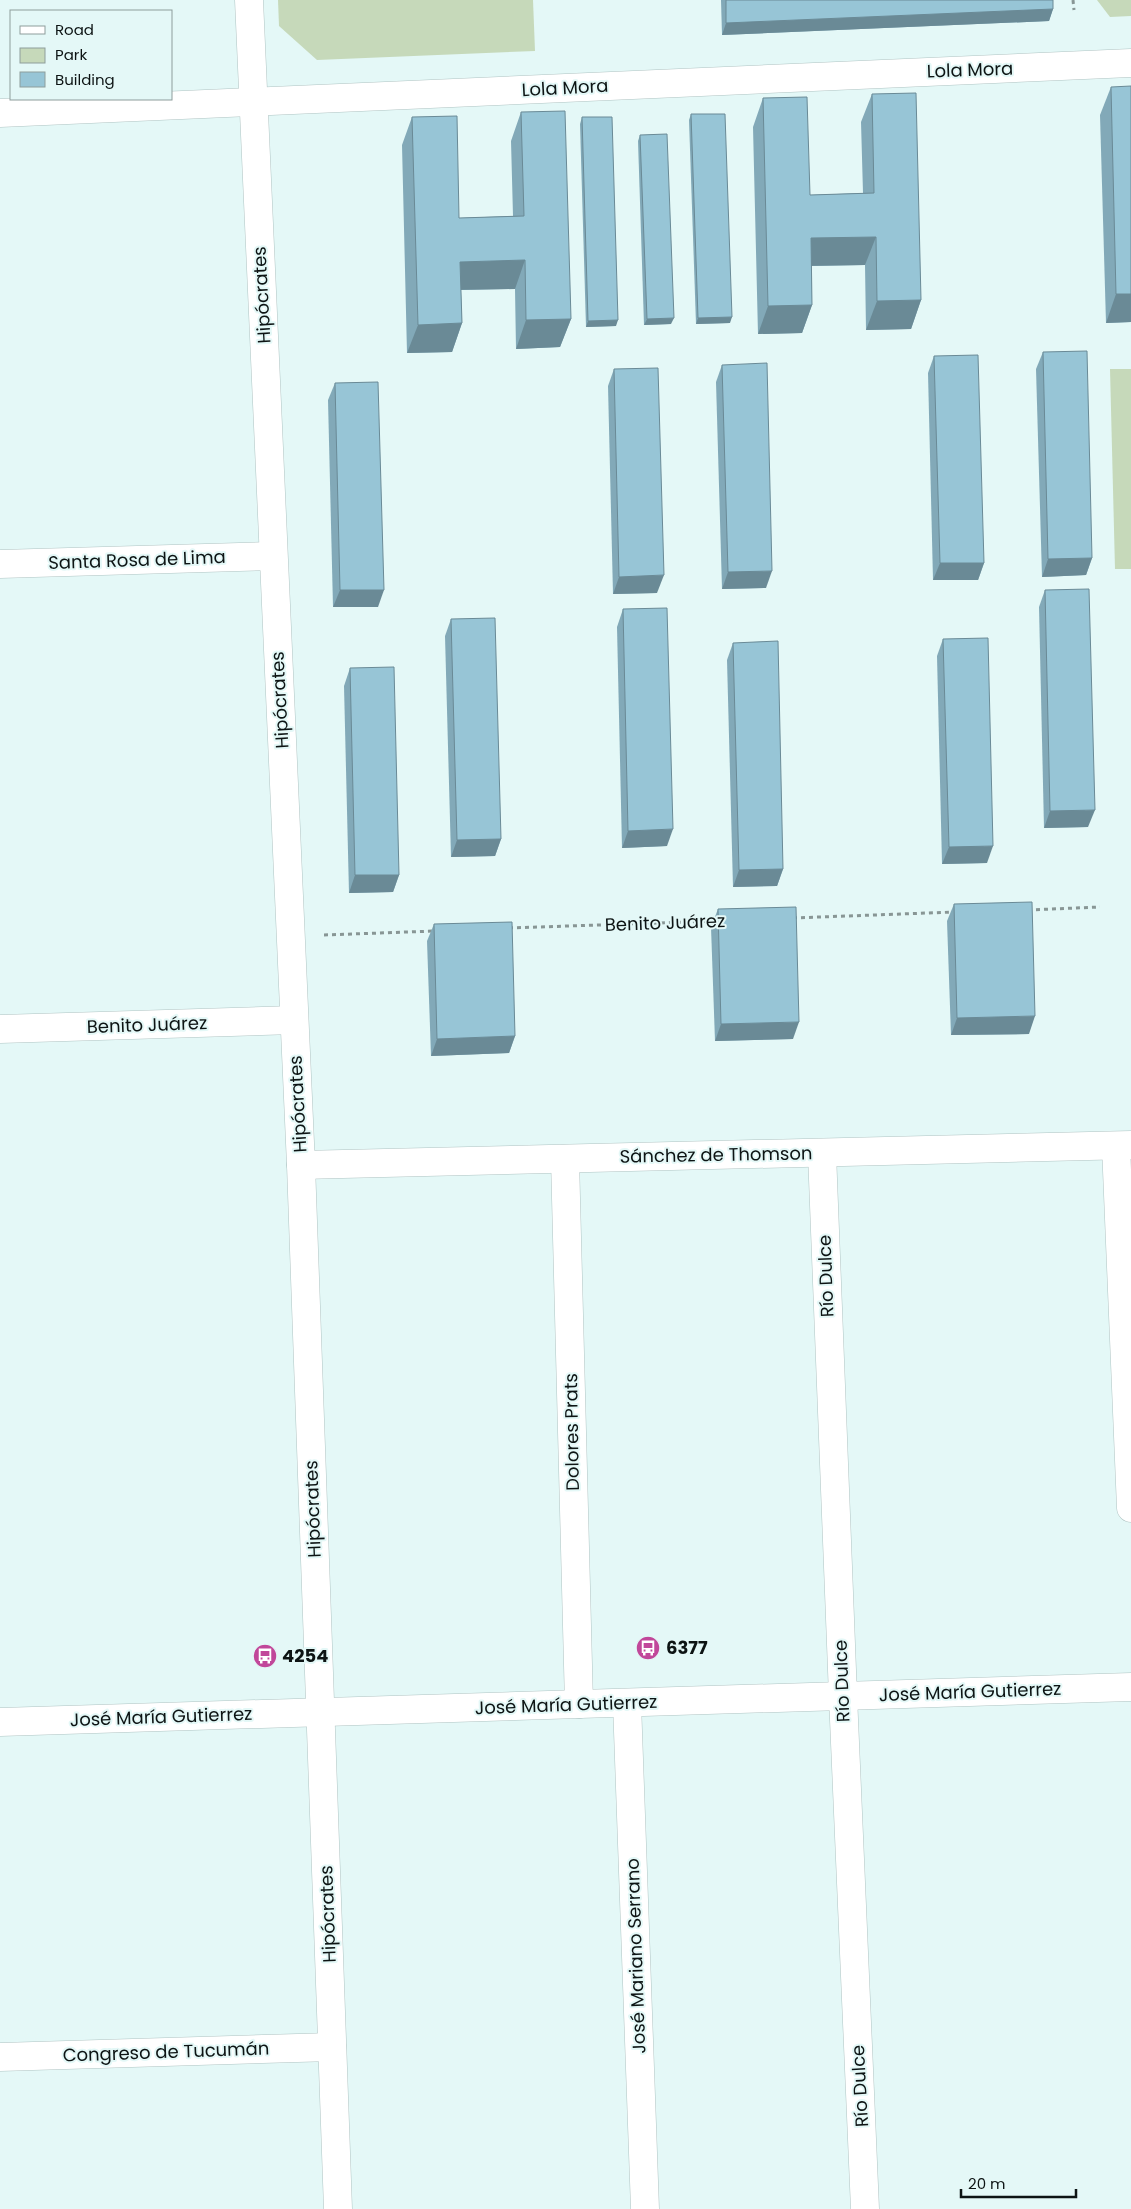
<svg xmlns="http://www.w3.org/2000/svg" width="1131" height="2209" font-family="Poppins,sans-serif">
<rect width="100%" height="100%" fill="#e4f8f7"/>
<!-- green -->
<g fill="#c6d9ba">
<path d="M278,0H533L535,51L317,60L279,26Z"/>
<path d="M1097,0H1131V16L1110,17Z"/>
<path d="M1110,369H1131V569H1115Z"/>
</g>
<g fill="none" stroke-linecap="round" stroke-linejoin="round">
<!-- minor casing -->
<g stroke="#b0c4c3" stroke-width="29">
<g id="minor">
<path d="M249,0L301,1165L338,2209"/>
<path d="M0,113L1131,63"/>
<path d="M0,564L273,556"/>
<path d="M0,1029L294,1020"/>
<path d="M1116,1146L1131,1508"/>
<path d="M822,1153L843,1696L865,2209"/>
<path d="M565,1159L579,1704"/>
<path d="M301,1165L1131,1145"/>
<path d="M627,1703L645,2209"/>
<path d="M0,1722L1131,1687"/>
<path d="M0,2057L332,2047"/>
</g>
</g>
<!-- path -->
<g stroke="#889695" stroke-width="3" stroke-dasharray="4 4" stroke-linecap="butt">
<path d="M1073,0L1074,10"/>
<path d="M1028,910L1100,907"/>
<path d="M793,918L955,912"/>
<path d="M509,928L717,921"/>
<path d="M324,935L435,931"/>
</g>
<!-- minor -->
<use href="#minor" stroke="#fff" stroke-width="28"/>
</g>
<!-- wall -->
<g fill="#82a9b8">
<path d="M721,0H1053V9L1049,21L722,35Z"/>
<path d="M1111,87L1131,322L1106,323L1100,115Z"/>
<path d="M872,94L921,300L911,329L866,330L865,265L812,266V305L802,333L758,334L753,127L763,98L810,195L863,193L861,122Z"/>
<path d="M521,112L571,319L560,347L516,349L515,289L461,290L462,323L452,352L407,353L402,145L412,117L459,218L513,216L511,141Z"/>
<path d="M691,114L730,323L696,324L689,120Z"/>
<path d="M582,117L616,326L586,327L580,124Z"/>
<path d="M640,135L671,324L644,325L638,141Z"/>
<path d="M1043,352L1092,558L1086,575L1042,577L1036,369Z"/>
<path d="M934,356L984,563L978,580H933L928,373Z"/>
<path d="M722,365L766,588L722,589L716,382Z"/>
<path d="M614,369L657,593L613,594L608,386Z"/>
<path d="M335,383L378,607H333L328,400Z"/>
<path d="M1045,590L1088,827L1044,828L1039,607Z"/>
<path d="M623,609L667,846L622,848L617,627Z"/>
<path d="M451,619L501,839L495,856L451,857L445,636Z"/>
<path d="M943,639L987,863L942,864L937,656Z"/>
<path d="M733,643L783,869L777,886L733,887L727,660Z"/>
<path d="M350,668L399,875L393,892L349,893L344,686Z"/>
<path d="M954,904L1029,1034L951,1035L947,921Z"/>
<path d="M718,909L793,1039L715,1041L711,927Z"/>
<path d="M434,924L515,1036L509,1053L431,1056L427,941Z"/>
</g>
<!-- shaded-wall -->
<g fill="#6a8a96">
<path d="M1053,9L1049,21L722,35L726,23Z"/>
<path d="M876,237L865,265L800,266L811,238Z"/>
<path d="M525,260L515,289L450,290L460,262Z"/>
<path d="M1116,294H1131V322L1106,323Z"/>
<path d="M921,300L911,329L866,330L877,301Z"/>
<path d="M812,305L802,333L758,334L768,306Z"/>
<path d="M732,317L730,323L696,324L698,318Z"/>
<path d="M674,318L671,324L644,325L647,319Z"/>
<path d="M571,319L560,347L516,349L526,320Z"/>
<path d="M618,320L616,326L586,327L588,321Z"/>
<path d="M462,323L452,352L407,353L418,325Z"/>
<path d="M1092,558L1086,575L1042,577L1048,559Z"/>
<path d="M940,563H984L978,580H933Z"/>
<path d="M772,571L766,588L722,589L728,572Z"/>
<path d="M664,575L657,593L613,594L619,577Z"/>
<path d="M340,590H384L378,607H333Z"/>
<path d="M1095,810L1088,827L1044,828L1050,811Z"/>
<path d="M673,829L667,846L622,848L628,831Z"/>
<path d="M501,839L495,856L451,857L457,840Z"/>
<path d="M993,846L987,863L942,864L949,847Z"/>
<path d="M783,869L777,886L733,887L739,870Z"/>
<path d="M355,875H399L393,892L349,893Z"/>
<path d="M1035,1016L1029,1034L951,1035L957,1018Z"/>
<path d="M799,1022L793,1039L715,1041L721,1024Z"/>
<path d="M515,1036L509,1053L431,1056L437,1039Z"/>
</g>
<!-- building -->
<g fill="#97c5d6" stroke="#6a8a96">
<path d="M726,0H1053V9L726,23Z"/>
<path d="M1131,86V294H1116L1111,87Z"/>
<path d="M916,93L921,300L877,301L876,237L811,238L812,305L768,306L763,98L807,97L810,195L874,193L872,94Z"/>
<path d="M565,111L571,319L526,320L525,260L460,262L462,323L418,325L412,117L457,116L459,218L524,216L521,112Z"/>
<path d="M691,114H725L732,317L698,318Z"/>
<path d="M582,117H612L618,320L588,321Z"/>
<path d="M667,134L674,318L647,319L640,135Z"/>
<path d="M1087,351L1092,558L1048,559L1043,352Z"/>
<path d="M978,355L984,563H940L934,356Z"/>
<path d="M767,363L772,571L728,572L722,365Z"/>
<path d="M658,368L664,575L619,577L614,369Z"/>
<path d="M378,382L384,590H340L335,383Z"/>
<path d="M1089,589L1095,810L1050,811L1045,590Z"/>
<path d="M667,608L673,829L628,831L623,609Z"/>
<path d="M495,618L501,839L457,840L451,619Z"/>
<path d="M988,638L993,846L949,847L943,639Z"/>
<path d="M778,641L783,869L739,870L733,643Z"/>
<path d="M394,667L399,875H355L350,668Z"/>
<path d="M1032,902L1035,1016L957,1018L954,904Z"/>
<path d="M796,907L799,1022L721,1024L718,909Z"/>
<path d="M512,922L515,1036L437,1039L434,924Z"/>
</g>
<!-- icons -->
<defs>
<g id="bus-disc" transform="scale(1.25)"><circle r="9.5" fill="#c1479a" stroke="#e4f8f7"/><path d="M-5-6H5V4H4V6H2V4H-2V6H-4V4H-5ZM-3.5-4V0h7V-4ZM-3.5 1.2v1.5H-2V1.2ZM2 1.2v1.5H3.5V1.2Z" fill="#fff"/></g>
</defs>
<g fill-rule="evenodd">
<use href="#bus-disc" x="648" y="1648"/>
<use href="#bus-disc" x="265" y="1656"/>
</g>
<g text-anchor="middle" stroke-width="4" stroke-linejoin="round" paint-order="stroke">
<!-- street labels -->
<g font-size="18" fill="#0d1414" stroke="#e4f8f7">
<text transform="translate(970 70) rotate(-2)" y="6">Lola Mora</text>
<text transform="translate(565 88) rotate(-3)" y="6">Lola Mora</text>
<text transform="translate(262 295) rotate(-93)" y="6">Hipócrates</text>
<text transform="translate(137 560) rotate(-2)" y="6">Santa Rosa de Lima</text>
<text transform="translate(280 700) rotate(-93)" y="6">Hipócrates</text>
<text transform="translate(665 923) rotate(-2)" y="6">Benito Juárez</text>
<text transform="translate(147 1025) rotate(-2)" y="6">Benito Juárez</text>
<text transform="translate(298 1104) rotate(-93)" y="6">Hipócrates</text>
<text transform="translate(716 1155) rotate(-1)" y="6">Sánchez de Thomson</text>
<text transform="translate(826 1276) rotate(-92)" y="6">Río Dulce</text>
<text transform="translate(572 1432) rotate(-91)" y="6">Dolores Prats</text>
<text transform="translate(313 1509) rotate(-92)" y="6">Hipócrates</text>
<text transform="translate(842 1681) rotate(-92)" y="6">Río Dulce</text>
<text transform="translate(970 1692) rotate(-2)" y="6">José María Gutierrez</text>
<text transform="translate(566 1705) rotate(-2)" y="6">José María Gutierrez</text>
<text transform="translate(161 1717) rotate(-2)" y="6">José María Gutierrez</text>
<text transform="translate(328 1914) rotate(-92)" y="6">Hipócrates</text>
<text transform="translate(636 1956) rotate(-92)" y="6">José Mariano Serrano</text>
<text transform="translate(166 2052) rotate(-2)" y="6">Congreso de Tucumán</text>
<text transform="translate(860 2086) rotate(-93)" y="6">Río Dulce</text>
</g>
<!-- poi labels -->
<g font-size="18" font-weight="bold" fill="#0d1414" stroke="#e4f8f7" text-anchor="start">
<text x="666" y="1654">6377</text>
<text x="282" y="1662">4254</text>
</g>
</g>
<!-- legend -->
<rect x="10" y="10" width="162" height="90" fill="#e4f8f7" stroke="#8e9d9c"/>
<rect x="20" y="26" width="25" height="8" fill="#ffffff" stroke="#8e9d9c"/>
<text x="55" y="35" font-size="15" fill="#0d1414">Road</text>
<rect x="20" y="48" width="25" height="15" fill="#c6d9ba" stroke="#8e9d9c"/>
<text x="55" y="60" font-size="15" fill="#0d1414">Park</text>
<rect x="20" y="72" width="25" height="15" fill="#97c5d6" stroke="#8e9d9c"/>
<text x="55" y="85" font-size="15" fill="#0d1414">Building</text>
<!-- scale -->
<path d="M961 2189v8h115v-8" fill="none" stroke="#0d1414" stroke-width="2.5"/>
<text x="968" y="2189" font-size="15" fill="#0d1414" stroke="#e4f8f7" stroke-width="4" paint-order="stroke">20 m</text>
</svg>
